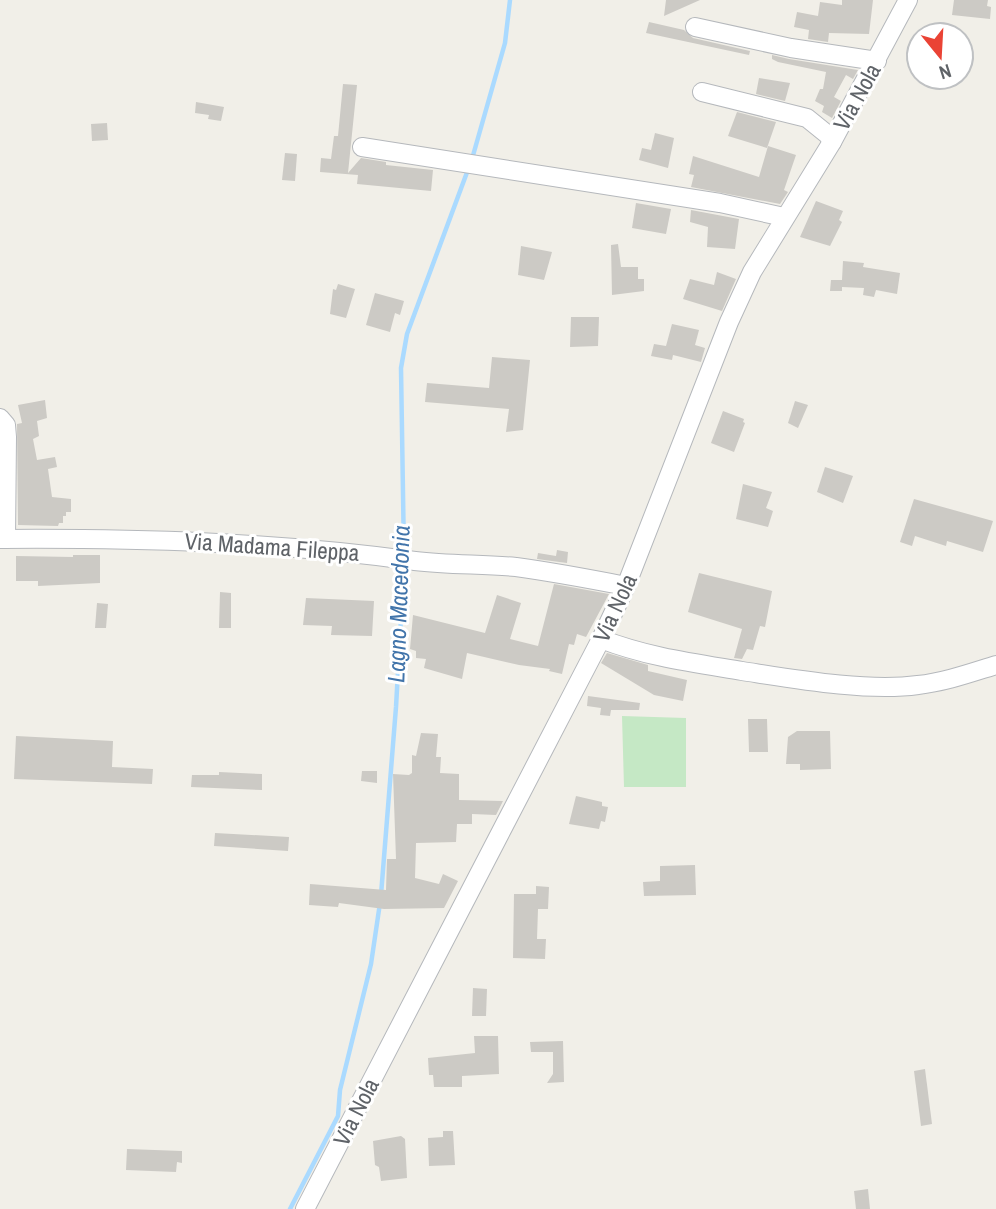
<svg xmlns="http://www.w3.org/2000/svg" width="996" height="1209" font-family="'Archivo Narrow',sans-serif">
<rect width="100%" height="100%" fill="#f1efe8"/>
<!-- green -->
<path fill="#c5e8c5" d="M622,716L686,718V787H624Z"/>
<g fill="none" stroke-linecap="round" stroke-linejoin="round">
<!-- stream -->
<g stroke="#aadaff" stroke-width="4.5">
<path d="M472,159L505,43L510,0"/>
<path d="M404,556L401,368L407,334L469,167"/>
<path d="M381,895L396,707L404,565"/>
<path d="M290,1209L338,1116L340,1090L371,964L380,903"/>
</g>
</g>
<!-- building -->
<g fill="#cccac5">
<path d="M666,0H700L664,16Z"/>
<path d="M842,0H873L869,34L829,33L828,42L808,39L809,30L794,27L797,12L818,16L820,2L842,5Z"/>
<path d="M954,0H988L987,6L991,7L990,19L952,15Z"/>
<path d="M649,22L684,30L693,38L750,51L749,55L646,33Z"/>
<path d="M772,55L789,59L858,70L853,79L846,75L834,97L841,101L832,118L822,112L824,106L815,101L820,89H823L826,72L778,62L772,59Z"/>
<path d="M759,78L790,83L785,101L756,94Z"/>
<path d="M343,84L357,85L348,173L361,158L386,162V165L433,170L431,191L357,184L358,175L320,172L321,158L331,159L334,136H338Z"/>
<path d="M196,102L224,107L221,121L208,119L209,115L195,113Z"/>
<path d="M737,112L776,122L767,148L728,136Z"/>
<path d="M107,123L108,140L92,141L91,124Z"/>
<path d="M655,133L674,138L668,168L639,160L642,148L651,150Z"/>
<path d="M768,146L796,155L784,190L788,192L780,204L691,187L694,175L689,174L693,156L759,177Z"/>
<path d="M285,153L297,154L295,181L282,180Z"/>
<path d="M816,201L843,211L839,220L842,222L830,246L800,237Z"/>
<path d="M636,203L671,209L666,234L632,228Z"/>
<path d="M691,210L739,219L735,249L707,247L708,227L690,222Z"/>
<path d="M618,244L621,267H638V279H644V291L612,295L611,245Z"/>
<path d="M521,246L552,252L544,280L518,275Z"/>
<path d="M843,261L864,263L863,267L900,273L897,294L876,290L874,297L863,295L864,288L842,287V291H830L831,280H842Z"/>
<path d="M717,272L736,279L722,311L683,299L690,279L714,285Z"/>
<path d="M338,284L355,289L346,318L330,314L333,289L336,290Z"/>
<path d="M375,293L404,301L400,315L395,313L390,332L366,325Z"/>
<path d="M571,317H599L598,346L570,347Z"/>
<path d="M672,324L699,330L695,345L705,348L701,362L673,355L672,360L651,356L654,344L666,346Z"/>
<path d="M492,357L530,360L523,430L506,432L509,409L425,402L427,383L489,388Z"/>
<path d="M45,400L47,418L37,421L39,436L33,439L37,460L55,457L57,467L48,469L52,497L71,499V512H66V516H63V523H59L58,526L18,525L17,424L22,423L18,405Z"/>
<path d="M795,401L808,405L798,428L788,423Z"/>
<path d="M723,411L744,419L743,422L745,423L734,452L711,443Z"/>
<path d="M825,467L853,476L843,503L817,492Z"/>
<path d="M743,484L772,492L766,508L773,511L768,527L736,519Z"/>
<path d="M914,499L993,521L983,552L947,541L946,546L915,536L912,546L900,542Z"/>
<path d="M557,550L568,552L567,563L537,559L538,553L556,556Z"/>
<path d="M73,555H100V583L38,586V581H16V556L73,557Z"/>
<path d="M699,573L772,591L765,627L760,626L753,650L747,649L742,659L734,658L742,629L688,612Z"/>
<path d="M554,584L609,594L586,637L577,634L574,645L569,644L562,674L549,671L550,669L519,665L467,653L462,679L424,668L426,659L416,658V651L410,649L413,615L485,633L497,595L521,603L510,639L538,646Z"/>
<path d="M220,592L231,593V628H219Z"/>
<path d="M306,598L374,601L372,636L331,635L332,626L303,625Z"/>
<path d="M97,603L108,604L106,628H95Z"/>
<path d="M607,653L648,665V671L687,680L683,701L654,695L601,663Z"/>
<path d="M588,696L640,703L639,710H611L610,716L600,715L601,708L587,706Z"/>
<path d="M748,719H767L768,752H749Z"/>
<path d="M797,731H830L831,769L800,770V764H786L788,737Z"/>
<path d="M421,733L438,734L436,757H441L440,773L459,774V800L503,801L496,815L472,814V824H457L456,842L416,843L415,878L439,884L443,874L458,881L444,908L384,909L339,903L338,907L309,905L310,884L386,890L387,859H396L393,774L409,775L412,773V755L416,756Z"/>
<path d="M16,736L113,741L112,767L153,769L152,784L14,779Z"/>
<path d="M362,771H377V783L361,781Z"/>
<path d="M219,772L262,774V790L191,787L192,775H219Z"/>
<path d="M576,796L602,802V806L608,807L605,822L601,821L599,829L569,824Z"/>
<path d="M215,833L289,837L288,851L214,846Z"/>
<path d="M695,865L696,895L644,896L643,882L660,881V866Z"/>
<path d="M536,886L549,887L548,909H538L537,939H546L545,959L513,958L514,894H536Z"/>
<path d="M473,988L487,989L486,1016H472Z"/>
<path d="M474,1036H498L499,1074L462,1076V1087H434L433,1075H429L428,1058L475,1053Z"/>
<path d="M563,1041L564,1082L547,1083L553,1074V1052H531L530,1042Z"/>
<path d="M925,1069L932,1124L921,1126L914,1071Z"/>
<path d="M443,1131H453L455,1165L429,1166L428,1138L443,1137Z"/>
<path d="M401,1136L405,1139L407,1178L381,1181L379,1167L375,1165L373,1141Z"/>
<path d="M127,1149L182,1151V1163L177,1162L176,1172L126,1170Z"/>
<path d="M868,1189L870,1209H856L854,1191Z"/>
</g>
<g fill="none" stroke-linecap="round" stroke-linejoin="round">
<!-- minor casing -->
<g stroke="#b5b8bc" stroke-width="20">
<g id="minor">
<path d="M695,27L791,48L877,61"/>
<path d="M702,92L807,118L828,135L832,142"/>
<path d="M362,147L720,203L784,217"/>
<path d="M0,418L6,425L7,437L6,539"/>
<path d="M0,539C139,538 277,542 415,561C448,565 482,564 516,567C553,572 590,579 626,586"/>
<path d="M601,639C647,657 694,663 742,671C794,679 867,692 918,685C945,682 970,673 996,665"/>
<path d="M305,1209L601,639L626,586L729,322L752,272L832,142L908,0"/>
</g>
</g>
<!-- minor -->
<use href="#minor" stroke="#fff" stroke-width="18"/>
</g>
<g text-anchor="middle" stroke-width="6" stroke-linejoin="round" paint-order="stroke">
<!-- street labels -->
<g font-size="23" fill="#5f6368" stroke="#fff">
<text transform="translate(857 97) rotate(-61)" y="8">Via Nola</text>
<text transform="translate(272 547) rotate(4)" y="8">Via Madama Fileppa</text>
<text transform="translate(615 608) rotate(-65)" y="8">Via Nola</text>
<text transform="translate(356 1112) rotate(-63)" y="8">Via Nola</text>
</g>
<!-- water labels -->
<g font-size="24" font-style="italic" fill="#4174aa" stroke="#fff">
<text transform="translate(399 604) rotate(-88)" y="8">Lagno Macedonia</text>
</g>
</g>
<!-- north arrow -->
<g transform="translate(940 56) rotate(162)"><circle r="33" fill="#ffffff" stroke="#bfc1c3" stroke-width="2"/>
<path d="M0-5L12 26L0 18L-12 26Z" fill="#ea4335"/>
<text y="-10" font-size="19" font-weight="bold" text-anchor="middle" fill="#5f6368">N</text>
</g>
</svg>
